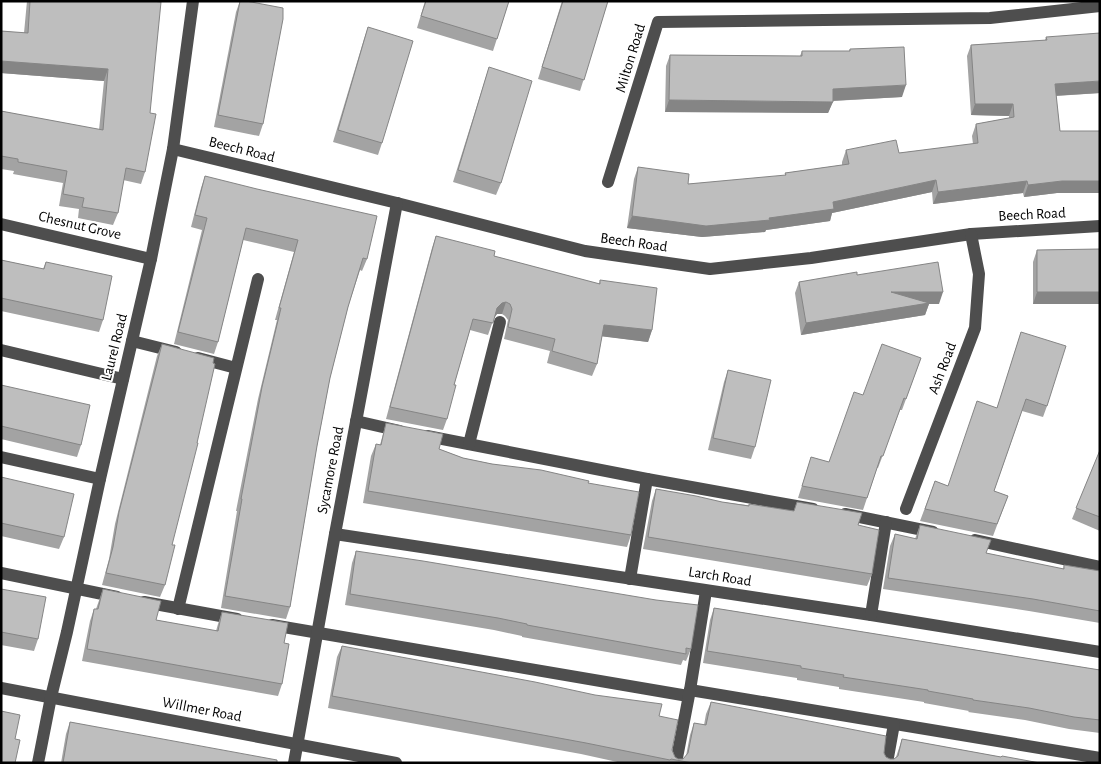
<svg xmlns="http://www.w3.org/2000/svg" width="1101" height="764" font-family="'Alegreya Sans',sans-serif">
<rect width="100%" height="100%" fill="#fff"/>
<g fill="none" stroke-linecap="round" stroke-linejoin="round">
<!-- minor -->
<g stroke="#4e4e4e" stroke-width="12">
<path d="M173,149L397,203L585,251L710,269L811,258L971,234L1100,226"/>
<path d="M608,182L658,22L990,18L1100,6"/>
<path d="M1,224L151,259"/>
<path d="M132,341L176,352"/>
<path d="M1,350L123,379"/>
<path d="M198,358L236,368"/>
<path d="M356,421L400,431"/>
<path d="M427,436L647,479L813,509"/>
<path d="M469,444L500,322"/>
<path d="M1,457L100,479"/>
<path d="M906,509L975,328L979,274L971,234"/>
<path d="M845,514L933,532"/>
<path d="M335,534L871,615L1100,652"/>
<path d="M975,540L1100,567"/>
<path d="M1,573L117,597"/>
<path d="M630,579L647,479"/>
<path d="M144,602L237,619"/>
<path d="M178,609L258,279"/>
<path d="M871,615L886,522"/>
<path d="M272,625L688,696"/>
<path d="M1,688L396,763"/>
<path d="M690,690L1100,758"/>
<path d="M38,763L51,697L67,632L100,479L151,259L173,149L193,1"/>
<path d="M294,763L335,534L397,203"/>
<path d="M676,763L690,690L706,591"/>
<path d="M887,763L894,724"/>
</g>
</g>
<!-- wall -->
<g fill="#a3a3a3">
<path d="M27,1H152L145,172L141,184L123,180L118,213L113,225L78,218L79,209L59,206L63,183L13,174L14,171L1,169V111L99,130L104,81L1,73V31L24,33Z"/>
<path d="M240,1L263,124L259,136L214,127L236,12Z"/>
<path d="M425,1H509L493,51L417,28Z"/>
<path d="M562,1H608L580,91L538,79Z"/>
<path d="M368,27L382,143L378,155L333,142L364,39Z"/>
<path d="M1046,37L1100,93L1056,96L1060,131H1100V193H1057L1024,197L1023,193L933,204L932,192L832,213L830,221L766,230L765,232L702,237L627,228L634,179L638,167L688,184L785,176V173L842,165V162L846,150L899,153L973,144L972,136L976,124L1009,118V116L971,115L967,56L971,45L1045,40Z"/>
<path d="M850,49L902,97L833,101L828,113L665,112L666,66L670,55L800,56L802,51H849Z"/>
<path d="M489,67L501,183L496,195L453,182Z"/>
<path d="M205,176L367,259L362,271L360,270L348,307L330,378L317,446L290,607L286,619L221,608L237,511H236L258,399L277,320H275L294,252L243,240L218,342L214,354L174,344L202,230L191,227L201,188Z"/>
<path d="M436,236L494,256L599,284L600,280L652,330L648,342L602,336L597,364L592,376L547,363L550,351L504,339L508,320L505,316L502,314H497L494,318L488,335L470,330L454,385L447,419L443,430L386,419L432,248Z"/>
<path d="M1100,249V304H1033V262L1037,250Z"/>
<path d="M1,260L43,269L46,262L103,320L99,332L1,311Z"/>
<path d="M857,275L939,304H929L925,315L801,335L795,293L799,282Z"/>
<path d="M1021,332L1047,406L1043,417L1022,411L994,491L1008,496L993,536L920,521L935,481L948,486L997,408Z"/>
<path d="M162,344L172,545L165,585L160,597L102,585L109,559L115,524L157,356Z"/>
<path d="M921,358L902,410H900L878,468H877L863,510L798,498L811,457L829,462L863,395Z"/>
<path d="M728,370L755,447L751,459L708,450L724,382Z"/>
<path d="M1,385L81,445L77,457L1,439Z"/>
<path d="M386,423L439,449L463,458L588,483L631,535L627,547L363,503L371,456L376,444L380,445Z"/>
<path d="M1100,450V531L1072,519Z"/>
<path d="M1,477L64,537L59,549L1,536Z"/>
<path d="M656,489L722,502L794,511L797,502L858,525L872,574L867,586L643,549L652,501Z"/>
<path d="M920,525L986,553L1063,569L1064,565L1100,571V623L1029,611L883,589L890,546L895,534L915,539Z"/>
<path d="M356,551L691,649L686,661L683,660L681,665L522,637V636L494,630L345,605L352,563Z"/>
<path d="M1,589L38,639L34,651L1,645Z"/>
<path d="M103,589L156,620L216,631L218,624L222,612L284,643L282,684L278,696L82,661L90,621L94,609H96Z"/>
<path d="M714,608L1100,670V733L1069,729L1025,720L968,712L969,711L924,703V702L839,689V687L797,680V678L703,663L710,620Z"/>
<path d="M342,646L659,716L675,757L678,759H683L686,756L690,735L694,723L704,725L706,714L711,702L884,753L886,757L890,759H894L896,757L902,739L1001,757L1040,763H622L581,754L328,708L337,657Z"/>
<path d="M70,722L277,763H61L66,734Z"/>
</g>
<!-- shaded-wall -->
<g fill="#858585">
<path d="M1,61L108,69L104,81L1,73Z"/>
<path d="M1100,81V93L1051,96L1055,84Z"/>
<path d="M906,85L902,97L828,101L833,89Z"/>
<path d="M669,100L833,102L828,113L665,112Z"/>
<path d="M975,104H1013L1009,116L971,115Z"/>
<path d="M936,180L932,192L832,213L830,221L766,230L765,232L702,237L627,228L632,216L769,218L833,202Z"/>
<path d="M1027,181L1023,193L933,204L938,192Z"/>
<path d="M1062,181H1100V193H1057L1024,197L1028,185Z"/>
<path d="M891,292H943L939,304H929L925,315L801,335L806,323Z"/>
<path d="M1037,292H1100V304H1033Z"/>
<path d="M506,302L502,314H497L492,320L497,308L502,303Z"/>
<path d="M604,325L652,330L648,342L599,336Z"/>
</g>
<!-- building -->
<g fill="#bebebe" stroke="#858585">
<path d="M30,1H152L161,2L150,113L156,114L145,172L126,168L118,213L82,207L84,198L63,194L67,171L18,162V159L1,156V111L103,130L108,69L1,61V31L28,33Z"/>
<path d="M240,1H246L283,8V19L263,124L218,115Z"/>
<path d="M426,1H509L497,39L421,16Z"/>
<path d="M563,1H608L584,80L542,67Z"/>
<path d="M368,27L413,41L382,143L338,130Z"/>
<path d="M1100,33V81L1055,84L1060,131H1100V181H1062L1028,185L1027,181L938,192L936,180L833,202L834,209L769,218L770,220L706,226L632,216L638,167L689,174L688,184L786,175L785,173L849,164L846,150L896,140L899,153L978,143L976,124L1014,117L1013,104H975L971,45L1047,40L1046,37Z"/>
<path d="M904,47L906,85L833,89V102L669,100L670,55L802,56V51H850V49Z"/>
<path d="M489,67L532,81L501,183L458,170Z"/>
<path d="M205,176L257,189L377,216L367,259L363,258L348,307L330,378L317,446L290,607L225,596L242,499H241L262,387L281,308H279L298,240L246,228L218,342L178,332L207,218L195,215Z"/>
<path d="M436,236L495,251L494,256L600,284V280L657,288L652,330L604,325L597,364L552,351L555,339L508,327L512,309L510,304L506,302L502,303L497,308L493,323L473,319L454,385H456L447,419L390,407Z"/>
<path d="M1100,249V292H1037V250Z"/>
<path d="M1,260L44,269L46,262L112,276L103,320L1,298Z"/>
<path d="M938,262L943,292H891L929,303L806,323L799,282L857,272V275Z"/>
<path d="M1021,332L1066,346L1047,406L1026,399L994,491L1008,496L997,524L925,509L935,481L948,486L977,401L997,408Z"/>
<path d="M162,344L214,358L213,363L215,364L197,443H198L172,545H175L165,585L106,573L113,547L119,512Z"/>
<path d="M882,344L921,358L906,399L904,398L883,456H881L867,498L802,486L811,457L829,462L854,392L863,395Z"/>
<path d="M728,370L771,380L755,447L713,438Z"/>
<path d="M1,385L90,405L81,445L1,426Z"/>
<path d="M386,423L443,434L439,449L463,458L492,464L541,470L589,481L588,483L639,492L631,535L368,491L376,444L381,445Z"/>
<path d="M1100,450V517L1076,508Z"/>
<path d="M1,477L74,494L64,537L1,523Z"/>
<path d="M656,489L696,496L722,502L749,506V504L794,511L797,502L862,513L858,525L879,530L872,574L648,537Z"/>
<path d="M920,525L991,540L986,553L1064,569V565L1100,571V611L1033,599L888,578L895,534L917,539Z"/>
<path d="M356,551L423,561L656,600L698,605L691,649L686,648V654L527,625V624L498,618L350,594Z"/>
<path d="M1,589L46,597L38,639L1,632Z"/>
<path d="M103,589L161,601L156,620L218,631L222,612L288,623L284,643L289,644L282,684L87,649L94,609H98Z"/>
<path d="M714,608L1100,670V720L1074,717L1029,708L973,700V699L928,691V690L843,677L844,675L801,668V666L707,651Z"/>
<path d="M342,646L535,682L595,695L662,704L659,716L678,720L672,750L675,757L678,759H683L688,753L694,723L706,725L711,702L886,736L884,753L886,757L890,759H894L898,756L902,739L1001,757L1002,756L1040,763H692L671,759L670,760L586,743L332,696Z"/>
<path d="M1,711L20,715L15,739L20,740L15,763H1Z"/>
<path d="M70,722L277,760V763H63Z"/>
</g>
<g text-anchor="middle" stroke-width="4" stroke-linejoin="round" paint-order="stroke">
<!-- street labels -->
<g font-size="15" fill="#000" stroke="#fff">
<text transform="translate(630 58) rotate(-73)" y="5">Milton Road</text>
<text transform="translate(242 149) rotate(14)" y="5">Beech Road</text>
<text transform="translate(1032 214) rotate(-3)" y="5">Beech Road</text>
<text transform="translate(80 225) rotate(13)" y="5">Chesnut Grove</text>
<text transform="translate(634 242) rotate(8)" y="5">Beech Road</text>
<text transform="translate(114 347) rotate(-76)" y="5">Laurel Road</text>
<text transform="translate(942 368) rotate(-69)" y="5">Ash Road</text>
<text transform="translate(330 470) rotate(-79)" y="5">Sycamore Road</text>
<text transform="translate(720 576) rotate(9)" y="5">Larch Road</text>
<text transform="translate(202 709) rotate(11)" y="5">Willmer Road</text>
</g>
</g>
<!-- border -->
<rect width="1101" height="764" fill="none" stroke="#000000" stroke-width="5"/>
</svg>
